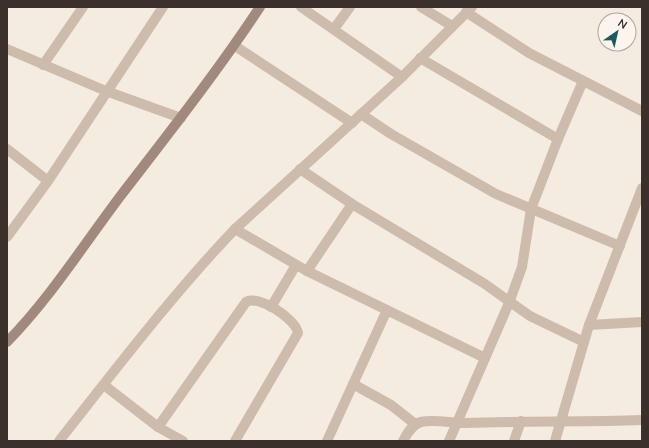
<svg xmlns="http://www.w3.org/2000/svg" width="649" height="448" font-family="Mulish,sans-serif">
<rect width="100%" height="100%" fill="#f4ebe1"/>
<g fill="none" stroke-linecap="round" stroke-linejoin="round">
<!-- minor -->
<g stroke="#cdbbac" stroke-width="10">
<path d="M301,7L402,77"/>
<path d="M421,7L452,26"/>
<path d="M466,12L529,53L642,111"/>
<path d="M334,29L350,7"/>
<path d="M235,46L352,123"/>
<path d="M7,49L106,91L181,118"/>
<path d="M420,58L558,139"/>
<path d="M43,65L83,7"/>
<path d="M361,114L391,134L496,194L620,246"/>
<path d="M7,149L48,181"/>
<path d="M300,169L352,204L485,284L530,316L584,342"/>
<path d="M235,229L307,271L485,358"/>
<path d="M7,237L48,181L163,7"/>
<path d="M307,271L352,204"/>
<path d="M271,307L296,265"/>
<path d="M589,325L642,322"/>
<path d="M353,384L391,405L415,424"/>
<path d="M104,385L158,427L183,441"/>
<path d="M158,427L246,302C258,294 296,319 298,333L235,441"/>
<path d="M59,441C116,369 172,295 235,229L402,77L472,7"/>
<path d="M327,441L387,310"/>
<path d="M403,441C407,434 412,424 421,422C434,419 451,423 464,423C523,421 583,422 642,420"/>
<path d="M449,441L509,303L522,267L531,209L558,139L583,81"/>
<path d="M514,441L521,421"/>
<path d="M555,441L589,325L642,188"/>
</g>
<!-- secondary -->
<path stroke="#a18a7d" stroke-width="10" d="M7,342C51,297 84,244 122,194C169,133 217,72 260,7"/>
</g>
<!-- border -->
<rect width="649" height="448" fill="none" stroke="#3b302b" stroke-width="16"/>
<!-- north arrow -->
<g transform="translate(617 32) rotate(34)"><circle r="19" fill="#fbf5ee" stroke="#aea6a0"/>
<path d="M0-3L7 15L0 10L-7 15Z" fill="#1f5a5e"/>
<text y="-6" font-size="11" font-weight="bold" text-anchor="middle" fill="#3b302b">N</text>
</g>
</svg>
